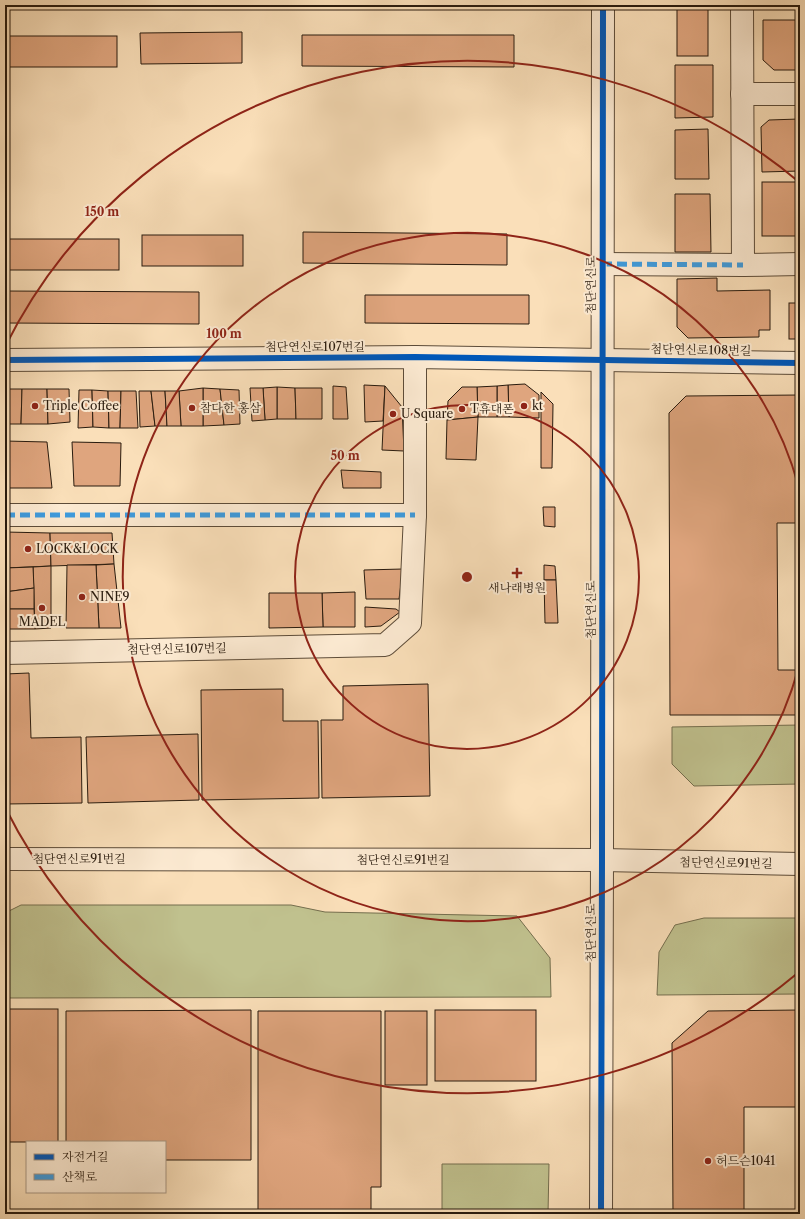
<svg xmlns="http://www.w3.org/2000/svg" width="805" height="1219" font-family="'Libre Caslon Text','Noto Serif KR',serif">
<rect width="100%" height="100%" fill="#fadfb9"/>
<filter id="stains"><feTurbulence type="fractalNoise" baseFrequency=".005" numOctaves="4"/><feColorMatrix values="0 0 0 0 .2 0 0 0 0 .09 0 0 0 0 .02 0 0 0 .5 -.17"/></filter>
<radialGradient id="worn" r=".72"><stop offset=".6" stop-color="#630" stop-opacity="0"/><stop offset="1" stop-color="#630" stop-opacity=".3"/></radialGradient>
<!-- green -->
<g fill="#c0c18e" stroke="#746e4e">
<path d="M800,725V784L694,786L672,764V727Z"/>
<path d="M21,905H291L325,912L517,916L550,958L551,997L5,998V913Z"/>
<path d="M704,918H800V994L657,995L659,952L675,925Z"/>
<path d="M442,1164H549L548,1214H442Z"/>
</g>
<!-- building -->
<g fill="#dfa57e" stroke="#291b0e">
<rect x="764" y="5" width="35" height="1"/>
<rect x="677" y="6" width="31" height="50"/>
<path d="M763,20H798V70H774L763,60Z"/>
<path d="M242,32V63L141,64L140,33Z"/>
<path d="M302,35H514V67L302,66Z"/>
<rect x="5" y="36" width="112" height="31"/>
<path d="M675,65H713V117L675,118Z"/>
<path d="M799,119L800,171L762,172L761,127L769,120Z"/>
<path d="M708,129L709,179H675V130Z"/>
<rect x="762" y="182" width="38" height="54"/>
<path d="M675,194H710L711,252H675Z"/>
<path d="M303,232L507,234V265L303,263Z"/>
<rect x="142" y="235" width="101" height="31"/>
<rect x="5" y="239" width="114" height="31"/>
<path d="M717,278V291L770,290V330H759V337L688,338L677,327V279Z"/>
<path d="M5,291L199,292V324L5,323Z"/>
<path d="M365,295H529V324L365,323Z"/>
<rect x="789" y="303" width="11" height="36"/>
<path d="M525,384L539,395V418L509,417L508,385Z"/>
<path d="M364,385L385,386L383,421L365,422Z"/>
<path d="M508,385L509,417H497V386Z"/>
<path d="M333,386L346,387L348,419H333Z"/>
<path d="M385,386L402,407L404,451L382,450Z"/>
<path d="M497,386V417H478L477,387Z"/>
<path d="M277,387L295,388L296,419H277Z"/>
<path d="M277,387V419L265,420L263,388Z"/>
<path d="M462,387H477L478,417L447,420L448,401Z"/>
<path d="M203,388L220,389L224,425L203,426Z"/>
<path d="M203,388V426H181L179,391Z"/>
<path d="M250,388H263L265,420L252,421Z"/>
<path d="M295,388H322V419H296Z"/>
<path d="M5,389H22L21,424H5Z"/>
<path d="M22,389H47L48,424H21Z"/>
<path d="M47,389H69L70,422L48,424Z"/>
<path d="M220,389L239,390L240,424L224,425Z"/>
<path d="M79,390H92L93,427L78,428Z"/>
<path d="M92,390L108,391L109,428L93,427Z"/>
<path d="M108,391H121L120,428H109Z"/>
<path d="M121,391H136L138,428H120Z"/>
<path d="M139,391H151L155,426L140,427Z"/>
<path d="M151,391H165L167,426H155Z"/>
<path d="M165,391H179L181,426H167Z"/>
<path d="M541,392L553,404L552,468H541Z"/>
<path d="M800,395V523H777L778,670H800V715H670L669,413L686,396Z"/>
<path d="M478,417L476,460L446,459L447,420Z"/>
<path d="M5,441L47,442L52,488H5Z"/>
<path d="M72,442L121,443L120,486H74Z"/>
<path d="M341,470L381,472V488H343Z"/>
<path d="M543,507H555V527L544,526Z"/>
<path d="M5,532L50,533L51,566L5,568Z"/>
<path d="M50,533H112L114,564L51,566Z"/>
<path d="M114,564L121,628H99L96,565Z"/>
<path d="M67,565H96L99,628H66Z"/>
<path d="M544,565L555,566L556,580H544Z"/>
<path d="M51,566V628L35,629L33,567Z"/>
<path d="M33,567L34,588L5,592V568Z"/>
<path d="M403,569L399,599H366L364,570Z"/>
<path d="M544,580H556L558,623H545Z"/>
<path d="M34,588V609H5V592Z"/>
<path d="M355,592V627H323L322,593Z"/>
<path d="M269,593H322L323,627L269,628Z"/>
<path d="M365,607L396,609L400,612L381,626L365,627Z"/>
<path d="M5,609H34L35,629H5Z"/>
<path d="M29,673L31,738L81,737L82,803L5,804V674Z"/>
<path d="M428,684L430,796L322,798L321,720H343V686Z"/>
<path d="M283,689V721H318L319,798L202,800L201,690Z"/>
<path d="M198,734L199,800L88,803L86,737Z"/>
<rect x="5" y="1009" width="53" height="133"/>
<path d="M251,1010V1160H165V1142H66V1011Z"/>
<rect x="435" y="1010" width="101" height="71"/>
<path d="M800,1010V1107H744V1214H673L672,1043L708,1011Z"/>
<path d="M258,1011H381V1187H371V1214H258Z"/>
<rect x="385" y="1011" width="42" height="74"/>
</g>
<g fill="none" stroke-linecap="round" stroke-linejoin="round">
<!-- minor casing -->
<g stroke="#5d4c39" stroke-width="24">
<g id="minor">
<path d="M742,5L743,265L800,264"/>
<path d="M742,94H800"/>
<path d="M602,264L743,265"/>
<path d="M5,360L415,357L800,363"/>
<path d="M5,515H415"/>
<path d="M5,653L385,645L410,623L415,515V357"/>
<path d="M5,859L602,860L800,864"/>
<path d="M601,1214L602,860L603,5"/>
</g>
</g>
<!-- minor -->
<use href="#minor" stroke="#fcead2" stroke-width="22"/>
<!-- quiet -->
<g stroke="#3d9bde" stroke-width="5" stroke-dasharray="10 5" stroke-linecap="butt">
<path d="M602,264L743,265"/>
<path d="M5,515H415"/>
</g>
<!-- cycleway casing -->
<g stroke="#fcead2" stroke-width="8">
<g id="cycleway">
<path d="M5,360L415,357L800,363"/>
<path d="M601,1214L602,860L603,5"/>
</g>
</g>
<!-- cycleway -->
<use href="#cycleway" stroke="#0057b8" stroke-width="6"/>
</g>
<!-- distance rings -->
<g fill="none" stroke="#8f2418" stroke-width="2">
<circle cx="467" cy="577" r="172"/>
<path d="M799 666A344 344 0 1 1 799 488"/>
<path d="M799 972A516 516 0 0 1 5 807M5 347A516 516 0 0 1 799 182"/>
</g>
<!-- markers -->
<g fill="#8f2418" stroke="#fcead2" stroke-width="1.5">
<circle cx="35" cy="406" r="4"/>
<circle cx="524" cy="406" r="4"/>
<circle cx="192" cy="408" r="4"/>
<circle cx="462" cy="409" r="4"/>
<circle cx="393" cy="414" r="4"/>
<circle cx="28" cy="549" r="4"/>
<path d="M515 567h4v4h4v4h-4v4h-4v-4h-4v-4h4z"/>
<circle cx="82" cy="597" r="4"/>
<circle cx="42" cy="608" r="4"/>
<circle cx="708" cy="1161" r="4"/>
</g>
<g text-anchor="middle" stroke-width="4" stroke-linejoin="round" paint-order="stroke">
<!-- street labels -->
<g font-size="12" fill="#291b0e" stroke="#fcead2">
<text transform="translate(591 285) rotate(-90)" y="4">첨단연신로</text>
<text x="315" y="351">첨단연신로107번길</text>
<text transform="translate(701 350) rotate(1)" y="4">첨단연신로108번길</text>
<text transform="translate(591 610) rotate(-90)" y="4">첨단연신로</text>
<text transform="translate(177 649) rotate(-1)" y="4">첨단연신로107번길</text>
<text x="79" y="863">첨단연신로91번길</text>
<text x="403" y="864">첨단연신로91번길</text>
<text transform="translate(726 863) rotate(1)" y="4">첨단연신로91번길</text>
<text transform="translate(591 933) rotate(-90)" y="4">첨단연신로</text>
</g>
<!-- poi labels -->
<g font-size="12" fill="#291b0e" stroke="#fcead2" text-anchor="start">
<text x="43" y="410">Triple Coffee</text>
<text x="532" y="410">kt</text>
<text x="200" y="412">참다한 홍삼</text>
<text x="470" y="413">T휴대폰</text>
<text x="401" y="418">U Square</text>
<text x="36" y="553">LOCK&amp;LOCK</text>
<text x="517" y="592" text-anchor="middle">새나래병원</text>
<text x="90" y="601">NINE9</text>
<text x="42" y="626" text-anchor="middle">MADEL</text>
<text x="716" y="1165">허드슨1041</text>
</g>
</g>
<circle cx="467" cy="577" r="6" fill="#8f2418" stroke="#fcead2" stroke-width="2"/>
<g font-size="12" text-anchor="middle" font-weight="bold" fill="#8f2418" stroke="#fcead2" stroke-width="4" stroke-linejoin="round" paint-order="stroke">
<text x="102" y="216">150 m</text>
<text x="224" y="338">100 m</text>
<text x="345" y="460">50 m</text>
</g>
<!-- margin -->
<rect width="805" height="1219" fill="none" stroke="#fadfb9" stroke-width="20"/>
<rect x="6" y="6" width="793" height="1207" fill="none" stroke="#291b0e" stroke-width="2"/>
<rect x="10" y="10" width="785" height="1199" fill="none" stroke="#291b0e"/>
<!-- legend -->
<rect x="26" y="1141" width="140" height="52" fill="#fcead2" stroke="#a89784"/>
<rect x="34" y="1154" width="20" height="6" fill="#0057b8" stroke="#a89784"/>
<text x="62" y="1161" font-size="12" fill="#291b0e">자전거길</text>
<rect x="34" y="1174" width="20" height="6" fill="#3d9bde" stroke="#a89784"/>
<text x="62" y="1181" font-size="12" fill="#291b0e">산책로</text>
<rect width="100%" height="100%" filter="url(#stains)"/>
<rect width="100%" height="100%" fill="url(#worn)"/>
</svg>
